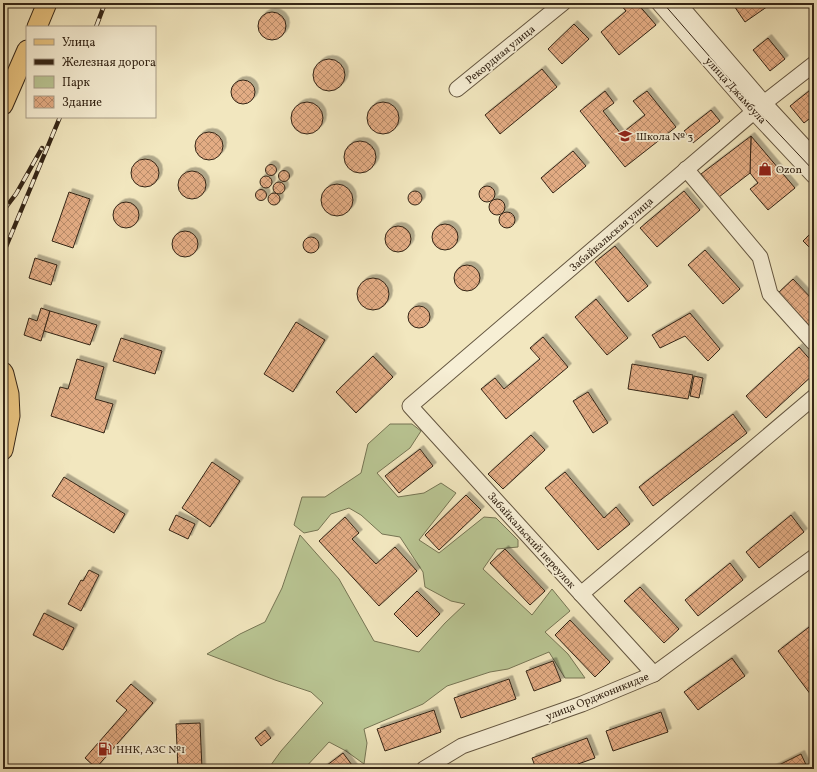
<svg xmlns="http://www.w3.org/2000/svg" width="817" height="772" font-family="Vollkorn,serif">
<defs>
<pattern id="building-cross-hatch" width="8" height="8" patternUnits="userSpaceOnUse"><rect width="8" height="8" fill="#e3ac84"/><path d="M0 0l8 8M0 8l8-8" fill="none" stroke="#b98c6b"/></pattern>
<filter id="shadow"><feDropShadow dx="3.5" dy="-3.5" stdDeviation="0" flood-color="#0004"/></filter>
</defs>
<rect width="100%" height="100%" fill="#f2e7bf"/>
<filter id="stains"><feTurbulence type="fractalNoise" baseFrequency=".005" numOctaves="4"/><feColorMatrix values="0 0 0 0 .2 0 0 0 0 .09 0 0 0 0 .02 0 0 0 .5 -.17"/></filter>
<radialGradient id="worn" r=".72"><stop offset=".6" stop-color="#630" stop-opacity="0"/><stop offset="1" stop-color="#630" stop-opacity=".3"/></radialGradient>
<!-- green -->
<path fill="#b9c593" stroke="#767554" d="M390,424H412L421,431L410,448L377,473L398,497L424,493L441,483L456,493L419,540L439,553L484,517L496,518L518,540V547L497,549L483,569L532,615L552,589L570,611L545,632L568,654L585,678H565L549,652L508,669L490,672L447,686L423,704L364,729L367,743L364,764L346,751L329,742L304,769H268L281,751L323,703L311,692L275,680L207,654L240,634L265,622L282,588L300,535L339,579L374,641L419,652L445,623L465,604L451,601L425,587L423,572L400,537L382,534L361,515L349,508L331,514L318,530L304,533L294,525L302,497H325L361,473L368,444Z"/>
<!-- building -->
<g fill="url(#building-cross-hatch)" stroke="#342516" filter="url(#shadow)">
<path d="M619,3H637L656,25L619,55L601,32L626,11Z"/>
<path d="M732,3H771V4L745,22Z"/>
<circle cx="272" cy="26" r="14"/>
<path d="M574,24L589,39L562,64L548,49Z"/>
<path d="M768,38L785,59L770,71L753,50Z"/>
<circle cx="329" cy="75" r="16"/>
<path d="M542,69L557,87L500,134L485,115Z"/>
<circle cx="243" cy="92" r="12"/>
<path d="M814,87V115L804,123L790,106Z"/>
<path d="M605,91L614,103L603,111L621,134L645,115L633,101L647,91L676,127L625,167L580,111Z"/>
<circle cx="383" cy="118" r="16"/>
<circle cx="307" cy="118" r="16"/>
<path d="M711,110L720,121L693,143L684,131Z"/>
<circle cx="209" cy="146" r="14"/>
<path d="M751,136L795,188L768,210L750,189L758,183L750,173Z"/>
<path d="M751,136L750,173L719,197L701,174Z"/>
<circle cx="360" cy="157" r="16"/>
<path d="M573,151L586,166L553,193L541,178Z"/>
<circle cx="145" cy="173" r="14"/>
<circle cx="271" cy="170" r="5.5"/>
<circle cx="284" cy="176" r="5.5"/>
<circle cx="192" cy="185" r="14"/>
<circle cx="266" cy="182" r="6"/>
<circle cx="279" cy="188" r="6"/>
<circle cx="337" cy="200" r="16"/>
<circle cx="487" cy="194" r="8"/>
<circle cx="261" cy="195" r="5.5"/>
<path d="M684,191L700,210L657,247L640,228Z"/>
<circle cx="415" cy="198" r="7"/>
<path d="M69,192L90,199L73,248L52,241Z"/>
<circle cx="274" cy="199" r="6"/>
<circle cx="497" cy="207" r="8"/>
<circle cx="126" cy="215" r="13"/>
<circle cx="507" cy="220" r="8"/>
<circle cx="445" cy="237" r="13"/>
<circle cx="398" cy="239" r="13"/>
<path d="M814,230V252L803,241Z"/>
<circle cx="185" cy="244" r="13"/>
<circle cx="311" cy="245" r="8"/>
<path d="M615,246L648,286L628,302L595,262Z"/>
<path d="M705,250L740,289L723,304L688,265Z"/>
<path d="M35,258L57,265L51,285L29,278Z"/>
<circle cx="467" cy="278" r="13"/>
<circle cx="373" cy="294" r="16"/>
<path d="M793,279L814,301V331L778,293Z"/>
<path d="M596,299L628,338L607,355L575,317Z"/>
<circle cx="419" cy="317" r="11"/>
<path d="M41,308L50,311L41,341L24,335L29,318L37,321Z"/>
<path d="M50,311L97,325L90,345L44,331Z"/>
<path d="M690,313L720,349L708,361L685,336L660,348L652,335Z"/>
<path d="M296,322L325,340L293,392L264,374Z"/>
<path d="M543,337L568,367L506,419L481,389L495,378L504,389L540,359L530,348Z"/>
<path d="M121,338L162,351L155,374L113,361Z"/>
<path d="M799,347L814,364V374L766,418L746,396Z"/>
<path d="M373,356L393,377L356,413L336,392Z"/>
<path d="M77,359L104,367L95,399L113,404L104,433L51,416L60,387L68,389Z"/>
<path d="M632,364L693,375L688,399L628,389Z"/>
<path d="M694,376L703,378L699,398L690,396Z"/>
<path d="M588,392L608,423L593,433L573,401Z"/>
<path d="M733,414L747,433L653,506L639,487Z"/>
<path d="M531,435L545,450L503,489L488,474Z"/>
<path d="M420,449L433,466L399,493L385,476Z"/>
<path d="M212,462L240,481L210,527L182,508Z"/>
<path d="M565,472L604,518L616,507L630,524L598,550L545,488Z"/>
<path d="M64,477L125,514L114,533L52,496Z"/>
<path d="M466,495L481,510L439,550L425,535Z"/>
<path d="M176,515L195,524L188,539L169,530Z"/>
<path d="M791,515L804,532L759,568L746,552Z"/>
<path d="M345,517L359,533L352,539L376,564L395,547L417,571L379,606L319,541Z"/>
<path d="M505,549L545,591L530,605L490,563Z"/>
<path d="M730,563L743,580L698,616L685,600Z"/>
<path d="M89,570L99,575L81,611L68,604L81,580L83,581Z"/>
<path d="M640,587L679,629L664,643L624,601Z"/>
<path d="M417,591L440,614L417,637L394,614Z"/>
<path d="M44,613L74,628L63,650L33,635Z"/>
<path d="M570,620L610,662L595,677L555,635Z"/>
<path d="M813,624L814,625V699L778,651Z"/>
<path d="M732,658L745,676L698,710L684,692Z"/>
<path d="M553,661L561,681L534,691L526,671Z"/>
<path d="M509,679L516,699L461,718L454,698Z"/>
<path d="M131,684L153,703L96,768L85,758L127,710L116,701Z"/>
<path d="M434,710L441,732L385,751L377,729Z"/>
<path d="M661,712L668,732L613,751L606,731Z"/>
<path d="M200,723L202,769H178L176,724Z"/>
<path d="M265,730L271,738L261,746L255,738Z"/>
<path d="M587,738L595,758L564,769H536L532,758Z"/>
<path d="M343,753L355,769H322Z"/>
<path d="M801,754L808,769H771Z"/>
</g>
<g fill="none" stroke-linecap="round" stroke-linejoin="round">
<!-- minor casing -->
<g stroke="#645640" stroke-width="17">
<g id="minor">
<path d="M659,3L754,112L814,176"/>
<path d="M678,3L764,103L814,157"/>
<path d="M457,89L563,3"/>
<path d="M686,169L760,257L770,294L814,343"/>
<path d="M581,594L814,397"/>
<path d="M654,674L410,406L764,103L814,64"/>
<path d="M424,769L462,746L582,704L654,674L814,557"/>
</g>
</g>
<!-- major casing -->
<g stroke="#342516" stroke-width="21">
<g id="major">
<path d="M37,27L47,3"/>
<path d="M3,105L27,50"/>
<path d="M3,372L4,374L9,394L10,416L3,450"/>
</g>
</g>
<!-- minor -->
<use href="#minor" stroke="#f7efd5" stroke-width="15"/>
<!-- major -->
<use href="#major" stroke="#e9c480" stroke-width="19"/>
<!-- tram -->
<path stroke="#342516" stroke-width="1" d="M663,3L750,103L814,171"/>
<!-- rail casing -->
<g stroke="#342516" stroke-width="4.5">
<g id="rail">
<path d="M96,27L105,3"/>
<path d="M3,211L16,194L42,148"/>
<path d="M3,254L60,117"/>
</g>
</g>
<!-- rail -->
<use href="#rail" stroke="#f7efd5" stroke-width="3" stroke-dasharray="9" stroke-linecap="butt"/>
</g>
<!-- icons -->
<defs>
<g id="school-bare" transform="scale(1.08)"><path d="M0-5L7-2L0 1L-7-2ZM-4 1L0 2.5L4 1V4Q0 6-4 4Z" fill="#8f2418" stroke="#f7efd5" stroke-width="2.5" paint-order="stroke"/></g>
<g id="shop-bare" transform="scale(1.08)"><path d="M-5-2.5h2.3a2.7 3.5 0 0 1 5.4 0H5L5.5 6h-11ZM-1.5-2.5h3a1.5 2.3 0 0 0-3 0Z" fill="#8f2418" stroke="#f7efd5" stroke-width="2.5" paint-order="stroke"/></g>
<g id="fuel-bare" transform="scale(1.08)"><path d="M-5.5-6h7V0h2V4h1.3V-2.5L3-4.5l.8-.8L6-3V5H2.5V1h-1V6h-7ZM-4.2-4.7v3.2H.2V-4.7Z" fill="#8f2418" stroke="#f7efd5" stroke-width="2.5" paint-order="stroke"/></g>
</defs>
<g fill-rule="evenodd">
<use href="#school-bare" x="625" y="136"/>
<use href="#shop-bare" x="765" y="169"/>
<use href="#fuel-bare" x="105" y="749"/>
</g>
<g text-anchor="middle" stroke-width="3.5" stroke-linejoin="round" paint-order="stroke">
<!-- street labels -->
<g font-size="11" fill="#342516" stroke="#f7efd5">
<text transform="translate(500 54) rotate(-39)" y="4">Рекордная улица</text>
<text transform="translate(736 90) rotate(48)" y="4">улица Джамбула</text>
<text transform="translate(611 234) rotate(-41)" y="4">Забайкальская улица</text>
<text transform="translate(532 540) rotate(48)" y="4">Забайкальский переулок</text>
<text transform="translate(597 696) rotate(-22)" y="4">улица Орджоникидзе</text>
</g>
<!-- poi labels -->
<g font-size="11" fill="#342516" stroke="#f7efd5" text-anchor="start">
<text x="636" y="140">Школа № 3</text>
<text x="776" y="173">Ozon</text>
<text x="116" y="753">ННК, АЗС №1</text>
</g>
</g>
<!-- margin -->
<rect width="817" height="772" fill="none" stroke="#f2e7bf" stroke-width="16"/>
<rect x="4" y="4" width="809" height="764" fill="none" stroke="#342516" stroke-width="2"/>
<rect x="8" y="8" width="801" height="756" fill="none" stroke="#342516"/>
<!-- legend -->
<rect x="26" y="26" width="130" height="92" fill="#f7efd5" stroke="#a99e89"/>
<rect x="34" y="39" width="20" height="6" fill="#e9c480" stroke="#a99e89"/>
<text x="62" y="46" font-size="12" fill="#342516">Улица</text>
<rect x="34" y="59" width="20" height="6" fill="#342516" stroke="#a99e89"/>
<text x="62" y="66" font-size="12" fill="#342516">Железная дорога</text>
<rect x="34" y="76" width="20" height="12" fill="#b9c593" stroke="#a99e89"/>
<text x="62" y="86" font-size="12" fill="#342516">Парк</text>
<rect x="34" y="96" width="20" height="12" fill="url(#building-cross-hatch)" stroke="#a99e89"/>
<text x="62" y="106" font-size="12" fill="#342516">Здание</text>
<rect width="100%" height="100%" filter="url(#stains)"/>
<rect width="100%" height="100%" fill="url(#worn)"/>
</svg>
